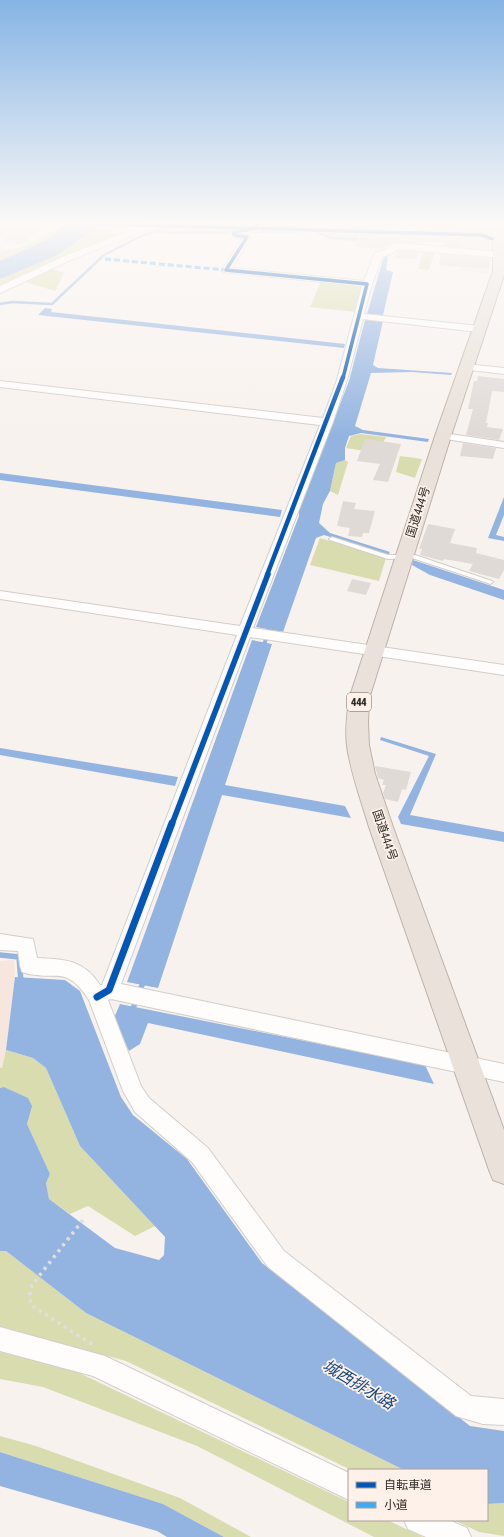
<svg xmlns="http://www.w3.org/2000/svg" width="504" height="1537" font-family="'Asap Condensed','Noto Sans JP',sans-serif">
<rect width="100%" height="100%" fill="#f8f2ee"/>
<!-- built -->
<g fill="#f6e6dd">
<path d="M339,221H504V230L338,225Z"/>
<path d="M446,235L484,236L491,240L493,251L488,274L460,270L464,250L450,249Z"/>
<path d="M14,960L15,977L6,1050L2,1068H0V961Z"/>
</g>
<!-- green -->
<g fill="#d8dcaf">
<path d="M107,221L112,232L120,236L0,289V279L56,256Z"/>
<path d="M165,228L235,229L229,232L157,231Z"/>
<path d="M319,231L373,232L374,239C357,240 334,241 319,231Z"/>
<path d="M54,232L51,238L0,261V252L23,247Z"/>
<path d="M424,249L435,251L429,270L418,269Z"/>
<path d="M49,268L64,273L55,291L22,281Z"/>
<path d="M321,281L363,285L356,312L310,307Z"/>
<path d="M360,434L386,437L378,453L346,448L351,436Z"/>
<path d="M400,456L422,459L415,478L396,472Z"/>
<path d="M345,460L348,462L338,495L330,491L336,463Z"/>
<path d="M320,538L386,558L379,581L310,565Z"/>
<path d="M6,1050L33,1058L46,1068L80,1146L155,1226L135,1236L88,1206L70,1214L49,1199L46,1183L50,1174L27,1124L30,1102L27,1098L4,1087L0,1088V1068H2Z"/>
<path d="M0,1251H6L86,1313L404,1470H351L126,1361L0,1327Z"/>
<path d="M0,1352L71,1369L349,1502V1520H387L423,1537H374L197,1446L43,1387L0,1379Z"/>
<path d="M0,1436L36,1446L180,1498L251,1537H224L163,1504L0,1452Z"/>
<path d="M504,1503V1536L479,1532L454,1520H487V1504Z"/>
</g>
<!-- water -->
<g fill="#93b4e1">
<path d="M67,221H107L56,256L0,279V261L51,238Z"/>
<path d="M388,255L386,270L393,272L383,315L367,314L384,256Z"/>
<path d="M45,308L52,309L51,312L345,344L344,348L38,315Z"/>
<path d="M365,320L383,321L373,365L378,368L452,373L451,375L412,372L371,373L355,426L363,430L429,439L428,442L361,433L349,436L345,448V460L336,463L330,491L323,504L319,523L330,533L390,552L388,555L324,535L316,538L283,632L256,627L299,516V510L349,381Z"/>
<path d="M0,473L282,510L280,517L0,480Z"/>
<path d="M504,497V515L496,535L504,537V541L488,538Z"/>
<path d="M413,560L504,590V600L430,575L412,565Z"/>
<path d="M252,640L272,644L225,785L345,806L351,818L222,795L158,988L127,982Z"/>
<path d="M381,737L436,754L410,815L504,832V842L401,824L398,817L429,756L380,740Z"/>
<path d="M0,748L178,777L175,786L0,755Z"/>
<path d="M15,977L65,980L80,991L121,1097L133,1115L187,1159L262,1263L470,1426L504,1431V1503L487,1504V1470H404L86,1313L6,1251H0V1088L4,1087L28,1098L32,1106L27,1124L50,1174L46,1183L49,1199L115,1248L159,1260L164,1255L165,1237L80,1146L46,1068L33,1058L6,1050Z"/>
<path d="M120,1004L425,1065L434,1084L148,1023L140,1044L129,1051L114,1018Z"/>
<path d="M0,1452L163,1504L224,1537H167L157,1531L0,1486Z"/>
</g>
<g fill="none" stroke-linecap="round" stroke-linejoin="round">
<!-- stream-far2 -->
<g stroke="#93b4e1" stroke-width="2.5">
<path d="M152,232L235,233"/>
<path d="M242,232L314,231L331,238L361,240"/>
<path d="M0,304L12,302L52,304L104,255L139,237L161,229"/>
</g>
<!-- stream-far1 -->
<path stroke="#93b4e1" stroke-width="4" d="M263,648L271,624"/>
<!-- stream -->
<g stroke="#93b4e1" stroke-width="5.5">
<path d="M0,955L19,957L21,982"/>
<path d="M132,1011L144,980"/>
</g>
</g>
<!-- building -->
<g fill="#e0dad7">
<path d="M361,221H391L392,224L360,223Z"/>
<path d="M402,221H451L453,226L404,225Z"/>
<path d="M0,222L35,224L36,225L34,228H43L20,244L1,242L6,238L0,237Z"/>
<path d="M358,233L458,236L464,247L443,246L444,242H422L421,244L395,242L382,249L355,247Z"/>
<path d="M398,251L418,252L417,259L394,258Z"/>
<path d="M441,254L490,259L489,268L439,266Z"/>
<path d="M478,376L504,379V392L492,391L486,423H488L487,427L503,429L499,440L466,435L473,409H468L474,381H477Z"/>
<path d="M365,439L401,444L388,482L373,480L380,464L357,461Z"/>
<path d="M463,443L496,448L493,459L460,456Z"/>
<path d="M343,501L356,503L354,509L375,511L369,533H363L362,537L348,536L350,528L337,526Z"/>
<path d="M428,524L455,529L450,543L477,548L476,553L504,560V570L499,579L469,571L473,564L444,559L443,561L420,555L422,549H419Z"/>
<path d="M352,579L371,583L366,595L347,591Z"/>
<path d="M375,766L411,772L406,790L402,789L398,802L385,799L383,793L386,785H382L384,780L378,778Z"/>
</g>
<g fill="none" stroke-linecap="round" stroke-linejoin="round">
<!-- lane casing -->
<g stroke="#d3cdca" stroke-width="2">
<path id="lane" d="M332,537L388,555H415L492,581L493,582L490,584L488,583L412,558L388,559L330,540L329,539Z"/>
</g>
<!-- street casing -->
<g stroke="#d3cdca" stroke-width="2">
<g id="street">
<path d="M157,221L164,223L73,259L0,293V286L67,255Z"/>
<path d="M392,221H400L404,229L403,231H397Z"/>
<path d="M256,223L260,226C255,232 247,232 240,233L251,237L232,268L364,281L375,253L387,249L395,243L500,252L504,254L500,258L397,249L393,253L382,257L372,284L364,314L479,326L484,329L479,332L363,319L347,380L333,422L253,628L504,665V675L250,637L121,984L504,1064V1082L111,999L108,1000L141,1086L149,1098L208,1148L284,1251L471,1396L504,1399V1425L483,1424L456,1416L268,1267L192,1162L135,1112L123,1091L89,1000C65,962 54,983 22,972L20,966L18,951L0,950V934L33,939L37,958C65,959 84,960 100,985H102L237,635L0,599V591L240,626L320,425L0,387V381L323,418L337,380L362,286L223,272L222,270L242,239L231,237L229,232Z"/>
<path d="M466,364L504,368V374L462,369L461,367Z"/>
<path d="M443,433L504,442V448L439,438L437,436L439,434Z"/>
<path d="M0,1327L105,1356L349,1473V1500L93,1376L0,1351Z"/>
<path d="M404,1520H449L467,1528L471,1537H426L408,1529Z"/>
</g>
</g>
<!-- highway casing -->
<g stroke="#bdb2aa" stroke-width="2">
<path id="highway" d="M229,221L499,229L504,231V275L451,436L369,699L368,723L369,745L375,774L393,827L504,1130V1184L493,1180L489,1170L369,827C361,800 351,774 347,746C345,730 347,714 349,699L435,436L493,271V235L125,225L119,222Z"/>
</g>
<!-- path-far1 -->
<path stroke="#e1dfde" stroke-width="1.5" stroke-dasharray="1 2" stroke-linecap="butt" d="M0,250L36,240L52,231L53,227L45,221"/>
<!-- path -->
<path stroke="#e1dfde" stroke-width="3.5" stroke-dasharray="3 4.5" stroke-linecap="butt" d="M83,1220L32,1285L29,1297L32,1306L92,1344"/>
<!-- lane -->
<use href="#lane" fill="#fefdfc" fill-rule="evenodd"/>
<!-- street -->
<use href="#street" fill="#fefdfc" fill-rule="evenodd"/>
<!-- highway -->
<use href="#highway" fill="#e9e1da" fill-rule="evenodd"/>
<!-- highway-bridge casing -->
<g stroke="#bdb2aa" stroke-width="14" stroke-linecap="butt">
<path id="highway-bridge" d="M101,221L125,222"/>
</g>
<!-- highway-bridge -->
<use href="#highway-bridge" stroke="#e9e1da" stroke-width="13"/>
<!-- quiet -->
<path stroke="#3fa9f5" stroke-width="3" stroke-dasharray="6 3" stroke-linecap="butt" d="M105,259L226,270"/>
<!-- cycleway-far3 casing -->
<g stroke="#fdf1e9" stroke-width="5">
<g id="cycleway-far3">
<path d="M5,221L482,235L492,239"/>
<path d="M256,226L251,229L233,232L234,235L247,237L226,270L367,284L343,378"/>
</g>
</g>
<!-- cycleway-far2 casing -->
<g stroke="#fdf1e9" stroke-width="6">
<path id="cycleway-far2" d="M267,575L343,377"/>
</g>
<!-- cycleway-far1 casing -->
<g stroke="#fdf1e9" stroke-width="8">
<path id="cycleway-far1" d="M172,824L268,574"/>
</g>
<!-- cycleway casing -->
<g stroke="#fdf1e9" stroke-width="10">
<path id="cycleway" d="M97,997L109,990L172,823"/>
</g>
<!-- cycleway-far3 -->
<use href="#cycleway-far3" stroke="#0057b8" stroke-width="3.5"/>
<!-- cycleway-far2 -->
<use href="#cycleway-far2" stroke="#0057b8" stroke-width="4.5"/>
<!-- cycleway-far1 -->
<use href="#cycleway-far1" stroke="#0057b8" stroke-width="5.5"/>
<!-- cycleway -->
<use href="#cycleway" stroke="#0057b8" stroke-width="7"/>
</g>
<!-- sky -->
<linearGradient id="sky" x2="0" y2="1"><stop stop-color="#86b4e5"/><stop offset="0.51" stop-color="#fcf9f7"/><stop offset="1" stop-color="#fcf9f7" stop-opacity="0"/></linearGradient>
<rect width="504" height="437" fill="url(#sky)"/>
<g text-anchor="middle" stroke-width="3.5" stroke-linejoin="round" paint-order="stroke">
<!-- shield labels -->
<rect fill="#fdf1e9" stroke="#6d6660" stroke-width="1" x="347" y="693" width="24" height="18" rx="3"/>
<g font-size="11" font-weight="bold" fill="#2f2a26">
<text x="359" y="706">444</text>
</g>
<!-- street labels -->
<g font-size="12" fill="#2f2a26" stroke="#fdf1e9">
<text transform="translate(418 512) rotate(-72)" y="4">国道444号</text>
<text transform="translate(385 835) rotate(71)" y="4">国道444号</text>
</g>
<!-- near-water labels -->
<g font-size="16" font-style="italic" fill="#174784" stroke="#fdf1e9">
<text transform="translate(359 1384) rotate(31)" y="6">城西排水路</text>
</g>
</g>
<!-- legend -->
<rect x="348" y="1469" width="140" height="52" fill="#fdf1e9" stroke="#aba19b"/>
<rect x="356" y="1482" width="20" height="6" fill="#0057b8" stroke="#aba19b"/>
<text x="384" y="1489" font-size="12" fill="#2f2a26">自転車道</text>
<rect x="356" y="1502" width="20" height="6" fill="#3fa9f5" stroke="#aba19b"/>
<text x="384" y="1509" font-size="12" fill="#2f2a26">小道</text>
</svg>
